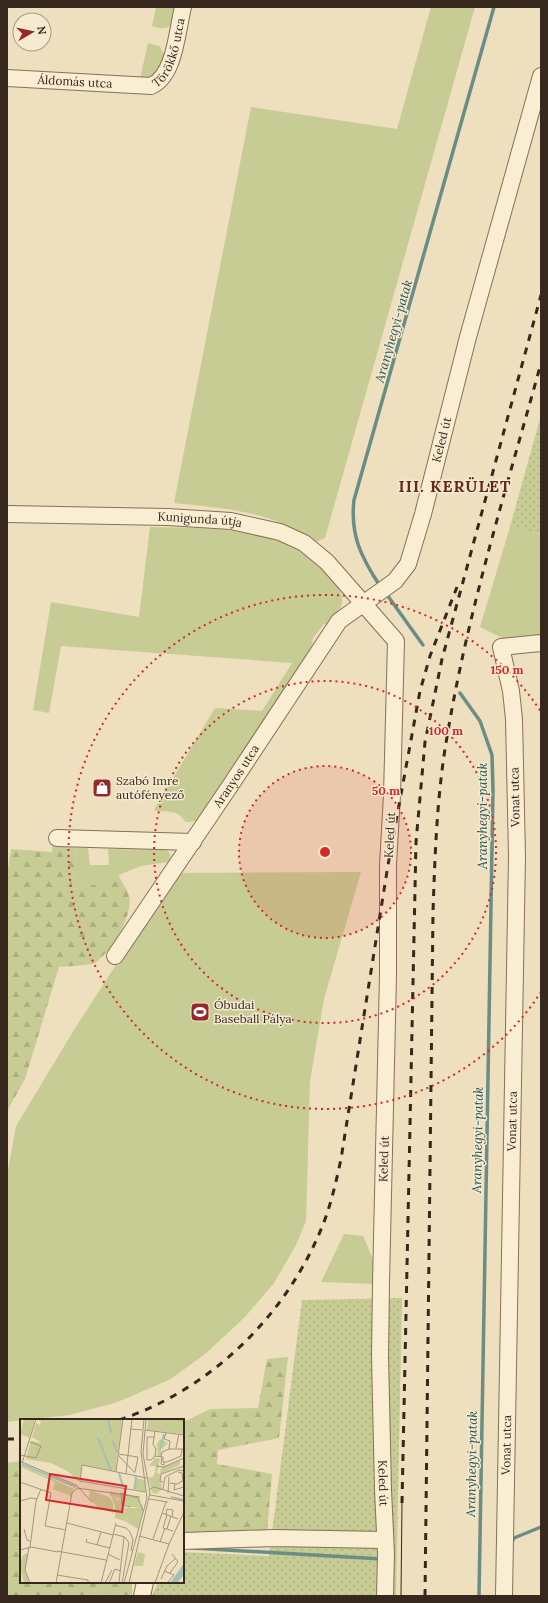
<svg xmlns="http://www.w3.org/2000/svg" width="548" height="1603" font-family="Lora,serif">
<defs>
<pattern id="forest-firs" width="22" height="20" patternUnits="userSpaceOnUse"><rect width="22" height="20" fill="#c6cc93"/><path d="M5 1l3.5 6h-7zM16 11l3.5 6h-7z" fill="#abaf7e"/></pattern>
<pattern id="garden-dots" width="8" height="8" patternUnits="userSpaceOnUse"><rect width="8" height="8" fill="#c6cc93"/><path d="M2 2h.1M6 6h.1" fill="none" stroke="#abaf7e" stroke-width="1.8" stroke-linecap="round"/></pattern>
</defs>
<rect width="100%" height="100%" fill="#eedfbf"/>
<!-- grass -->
<g fill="#c6cc93">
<path d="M156,7H178C174,23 171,33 152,26Z"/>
<path d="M431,7H475L325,538L313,543C301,536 290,528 278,522C252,510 203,506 174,503L251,107L397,129Z"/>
<path d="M148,43L159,46L165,55L162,68L149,82L140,79Z"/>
<path d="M150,527C190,528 232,527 271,538C279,540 286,545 293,548C309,555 326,566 335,582C347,601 343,607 330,624H324L313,638L311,651L198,821L186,822C174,807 170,814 154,810L215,708L262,711L292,663L61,646L49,713L33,710L51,602L139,617Z"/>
<path d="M510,527L541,534V643L516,645L480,627Z"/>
<path d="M77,848H88L90,865H109L108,849L166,850L169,852L171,859L168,862L141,866L96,884L71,890Z"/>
<path d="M361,872L324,999L310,1081L306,1221L296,1245L274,1283L245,1317L204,1355L169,1380L115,1403L69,1415L7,1422V1176L16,1126L74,1030L175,873Z"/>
<path d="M344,1234L363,1236L377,1269L375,1284L321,1282Z"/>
<path d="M99,1587L108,1596H88Z"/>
</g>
<!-- forest -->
<g fill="url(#forest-firs)">
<path d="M53,845L77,848L71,890L96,884L118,874C121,881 127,889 129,896C134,915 111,952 96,962C89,966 68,966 59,967L25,1079L7,1111V875L11,849L52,852Z"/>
<path d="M288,1357L279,1438L218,1450L217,1464L272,1474L267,1532H183V1422L211,1409L258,1408L267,1359Z"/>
<path d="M21,1461V1582H132V1596H108L99,1587L88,1596H7V1463Z"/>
</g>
<!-- garden -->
<g fill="url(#garden-dots)">
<path d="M541,415V534L510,527Z"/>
<path d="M402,1298L396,1596H152L158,1582H183V1552L269,1556L302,1300Z"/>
</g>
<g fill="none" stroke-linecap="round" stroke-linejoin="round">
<!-- stream -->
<g stroke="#6a8d84" stroke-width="3.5">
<path d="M380,586C361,557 350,535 354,500L494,7"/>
<path d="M385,592L423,645"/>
<path d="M460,693L480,721L492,755L493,790L479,1596"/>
<path d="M511,1543L514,1538L541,1527"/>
<path d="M192,1548L382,1559"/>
</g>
<!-- minor casing -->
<g stroke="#877058" stroke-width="18">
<g id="minor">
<path id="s1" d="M7,78L151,86C175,76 177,31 183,7"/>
<path id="s2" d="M7,514L168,517L231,521L280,532L304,543L327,562L396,641L392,795L388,865V975L381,1283L380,1356L383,1490L386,1554L385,1596"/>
<path d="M57,838L193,842"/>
<path id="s3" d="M115,956L230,786L339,621L395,581L408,564L423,514L468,337L541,76"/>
<path d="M183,1541L273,1538L385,1540"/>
<path d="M142,1596L145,1582"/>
<path id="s4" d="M504,1596L517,856L514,719L511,691L501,647L541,643"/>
</g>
</g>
<!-- minor -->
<use href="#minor" stroke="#f9edd2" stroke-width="16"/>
<!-- tram -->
<path stroke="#36281c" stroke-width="1" d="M401,1596L402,1503"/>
<!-- rail -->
<g stroke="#36281c" stroke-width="3" stroke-dasharray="7 7" stroke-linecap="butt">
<path d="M119,1420C210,1390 286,1316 322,1227C331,1205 336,1182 341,1159L388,865L420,691L430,656L457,587"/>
<path d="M7,1439H21"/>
<path d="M402,1503L416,842L425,742L442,659L541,295"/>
<path d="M425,1596L433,912C435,853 437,794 447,737C468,610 507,487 541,363"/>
</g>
</g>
<!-- distance rings -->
<circle cx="325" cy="852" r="86" fill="#d62828" fill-opacity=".12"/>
<g fill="none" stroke="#d62828" stroke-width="2" stroke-dasharray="2 4">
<circle cx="325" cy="852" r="86"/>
<circle cx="325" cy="852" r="171"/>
<path d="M541 992A257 257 0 1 1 541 712"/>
</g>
<!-- icons -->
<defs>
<g id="shop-square" transform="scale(1)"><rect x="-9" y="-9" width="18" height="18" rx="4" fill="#96272a" stroke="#f5e9cf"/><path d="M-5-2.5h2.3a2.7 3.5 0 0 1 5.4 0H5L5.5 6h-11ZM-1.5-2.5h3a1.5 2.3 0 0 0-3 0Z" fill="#fff"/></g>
<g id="stadium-square" transform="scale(1)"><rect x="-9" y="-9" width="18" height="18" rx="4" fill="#96272a" stroke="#f5e9cf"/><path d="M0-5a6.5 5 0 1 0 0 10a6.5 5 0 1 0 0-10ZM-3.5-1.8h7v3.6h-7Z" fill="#fff"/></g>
</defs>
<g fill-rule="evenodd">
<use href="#shop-square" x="102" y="788"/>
<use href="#stadium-square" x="200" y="1012"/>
</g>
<g text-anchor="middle" stroke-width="3" stroke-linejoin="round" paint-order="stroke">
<!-- street labels -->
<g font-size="12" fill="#36281c" stroke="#f5e9cf">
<text dy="4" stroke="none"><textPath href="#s1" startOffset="184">Törökkő utca</textPath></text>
<text dy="4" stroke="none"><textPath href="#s1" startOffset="68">Áldomás utca</textPath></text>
<text dy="4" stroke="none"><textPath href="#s3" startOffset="622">Keled út</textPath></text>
<text dy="4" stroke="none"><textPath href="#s2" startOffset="193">Kunigunda útja</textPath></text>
<text dy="4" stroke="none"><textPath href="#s3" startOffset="217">Aranyos utca</textPath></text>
<text transform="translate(515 797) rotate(-91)" y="4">Vonat utca</text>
<text transform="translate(390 835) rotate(-87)" y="4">Keled út</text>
<text dy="4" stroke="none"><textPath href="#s4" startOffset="475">Vonat utca</textPath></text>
<text transform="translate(384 1159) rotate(-88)" y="4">Keled út</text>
<text dy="4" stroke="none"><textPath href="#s4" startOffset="151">Vonat utca</textPath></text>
<text dy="4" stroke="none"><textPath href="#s2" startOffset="1278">Keled út</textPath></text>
</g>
<!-- poi labels -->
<g font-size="12" fill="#36281c" stroke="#f5e9cf" text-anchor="start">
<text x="116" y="785">Szabó Imre<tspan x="116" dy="14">autófényező</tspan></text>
<text x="214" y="1009">Óbudai<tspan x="214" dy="14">Baseball Pálya</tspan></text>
</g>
<!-- water labels -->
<g font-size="13" font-style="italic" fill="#2b5652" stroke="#f5e9cf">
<text transform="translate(393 331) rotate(-74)" y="5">Aranyhegyi-patak</text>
<text transform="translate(482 816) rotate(-90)" y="5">Aranyhegyi-patak</text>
<text transform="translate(477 1140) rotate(-89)" y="5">Aranyhegyi-patak</text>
<text transform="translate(471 1464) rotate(-89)" y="5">Aranyhegyi-patak</text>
</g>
<!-- district labels -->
<g font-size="16" font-weight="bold" letter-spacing="1" fill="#63291b" stroke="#f5e9cf">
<text x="455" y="492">III. KERÜLET</text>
</g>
</g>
<!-- overview -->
<g transform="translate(20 1419)">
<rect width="164" height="164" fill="#eedfbf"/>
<path d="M4,0H78L85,20L90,21L86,23L97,30L96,52L62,46L59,63L49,53L31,44L6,40L11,22L22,24L12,18L16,4L20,6L21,2L15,0L10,19L0,15ZM2,46L54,70L51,77L33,70L35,63L1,48ZM116,59L125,61L126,73L113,70ZM70,71L89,78L93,84V94L79,89L69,80ZM120,85H122L123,91L118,110L105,102L108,99L104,94L106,91L102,89H119ZM118,133L125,135L123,147H114Z" fill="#c6cc93"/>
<path d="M78,0H103L98,35L96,28L93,30L85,22L90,21H85ZM128,0L164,1V15L127,11ZM56,12H73L76,18L55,15ZM92,78L96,79L97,82L100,80V86L105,90L104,94L108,98L105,102L95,99V105V87ZM8,134L5,149L9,164H4L0,147L3,136Z" fill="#c6cc93"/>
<path d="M70,0H90L93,6L100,8L99,22L78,19ZM140,20L148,24L141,31V38L138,37L137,25ZM135,39L140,40L137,54L140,55L141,48L160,41V46L140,55L142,70L136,75L132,73L128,59L133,58L135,54L136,47H129Z" fill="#c6cc93"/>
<path d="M90,72L117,78L120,80L119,89L101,85V80L90,77Z" fill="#c6cc93"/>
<path d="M164,144L163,157L157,164H150Z" fill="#a2c0b6"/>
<path fill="none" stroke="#a2c0b6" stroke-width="2" d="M88,0L91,14M78,19L84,34M93,22L97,34M140,30L144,15M84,35L91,51M2,45L56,68M99,54L103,68M115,70L116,57M151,78L164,81"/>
<path fill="none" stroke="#a4967e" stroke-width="1" d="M149,0L164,1M110,10L122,11M125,11L164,16M135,12L133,25L136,30L135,37M146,14L144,20L150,22L149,30M134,18H127V41H131L135,37L143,38V43H147L161,37L162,30M156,29L159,15M98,35L118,38L115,53M0,36L16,39L21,27L10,23M98,36L115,54M141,38L142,33L149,30H164M142,38L141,45L144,46V43M2,44L16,0M0,45L2,43L56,66L72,83M136,47L144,48L164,39M96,52L103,0M158,53L162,54L163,62M106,54L112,0M0,63L31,74L25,107L46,111M143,63L140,62L141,55L164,47M150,64L157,65L164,61M155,65L154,71L164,68M57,69L120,78M130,70L134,68L164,77M143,70L145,58L159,51L164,52M125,73L60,62L62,46L127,59M100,74L118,79L123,92M148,74L149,58M102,75L101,86L111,88M130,76L164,82M129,80L148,83M0,82L11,79L17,80M142,94L158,100M146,96L147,90L153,91L152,98M147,96L143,109L153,112M47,104L93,116M95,106L106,109L110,113L113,121L111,132M4,110L7,121L10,122M147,110L151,97M93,115L105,118L109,124L102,164M119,117L149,125L135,164M67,120L66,123L90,129M133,120L146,83M140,123L145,109M149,125L164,93M77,126L81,113M9,128L5,151L10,164M10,128L16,82L21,70M0,131L11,128L38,133M37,132L86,141M88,135L100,141M144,152L154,156L147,164M150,154L158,143L152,135M37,156L68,161V164M141,160L147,147L155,140M99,163L104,118M36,164L52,74L57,69M81,164L96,104M85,164L92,151M89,164L95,150L101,152M104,164L127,79L121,33L124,0M109,164L130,74L123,35L126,0"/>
<path fill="#d62828" fill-opacity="0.15" stroke="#d62828" stroke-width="2" d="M30,55L106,67L102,93L26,81Z"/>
<rect width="164" height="164" fill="none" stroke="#36281c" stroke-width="2"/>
</g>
<circle cx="325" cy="852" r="6" fill="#d62828" stroke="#f5e9cf" stroke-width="2"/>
<g font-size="12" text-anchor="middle" font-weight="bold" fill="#d62828" stroke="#f5e9cf" stroke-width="3" stroke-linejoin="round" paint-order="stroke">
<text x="507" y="674">150 m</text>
<text x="446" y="735">100 m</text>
<text x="386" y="795">50 m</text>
</g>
<!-- border -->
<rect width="548" height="1603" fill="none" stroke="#36281c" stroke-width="16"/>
<!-- north arrow -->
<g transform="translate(32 32) rotate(81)"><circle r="19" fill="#f5e9cf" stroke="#a99c87"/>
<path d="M0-3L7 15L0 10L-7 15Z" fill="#96272a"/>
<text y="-6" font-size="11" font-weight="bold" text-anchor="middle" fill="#36281c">N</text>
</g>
</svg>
